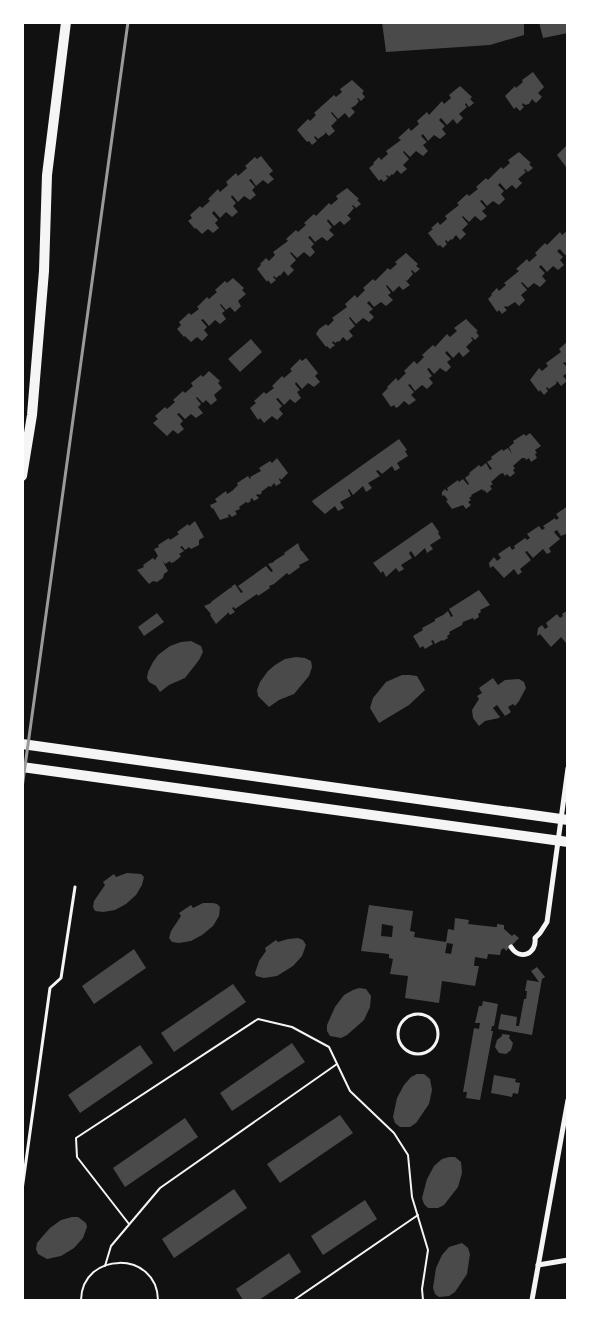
<svg xmlns="http://www.w3.org/2000/svg" width="590" height="1323" font-family="Figtree,sans-serif">
<rect width="100%" height="100%" fill="#111"/>
<!-- building -->
<g fill="#4a4a4a" fill-rule="evenodd">
<path d="M382,22H524V35L490,45L386,52Z"/>
<path d="M539,22H568V33L543,38Z"/>
<path d="M533,72L544,87L538,93L542,97L536,103L532,99L529,104L525,105L523,103L522,105L524,107L520,111L516,107L514,109L505,96L515,86L516,88L523,82L522,80Z"/>
<path d="M352,80L364,91L362,93L365,97L361,101L358,98L357,99L359,101L356,105L351,108L355,112L349,118L345,113L338,119L332,112L331,113L337,120L331,126L335,131L329,136L325,132V134L318,139L315,136L314,137L317,141L312,145L309,141L307,142L297,130L308,119L310,121L316,115L314,113L334,95L336,97L342,92L340,89Z"/>
<path d="M460,86L472,97L470,99L474,103L469,107L466,103L465,105L467,107L459,114L463,118L457,124L453,119L447,125L441,118L439,120L445,126L442,129L446,134L440,139L434,135L428,141L423,134L421,136L427,142L423,145L428,151L423,156L416,151L410,157L404,151L403,152L409,159L403,165L407,169L401,174L397,170L393,175L392,174L389,177L387,175L386,176L388,178L384,182L381,179L379,181L369,168L374,164L373,163L379,157L381,160L388,154L386,151L401,140L398,138L409,128L411,131L419,124L417,121L427,112L429,115L442,101L444,104L451,98L449,95Z"/>
<path d="M568,144V166L566,167L557,155Z"/>
<path d="M519,152L531,163L529,164L533,168L528,172L525,169L524,170L526,172L518,179L522,183L516,189L512,185L506,190L500,183L498,185L504,191L501,194L505,199L499,205L493,201L487,206L482,200L480,201L486,208L482,211L487,216L481,221L475,216L469,222L463,216L462,217L468,224L462,230L466,234L460,240L456,235L452,240L451,239L448,242L446,240L445,241L447,244L443,248L440,245L438,246L428,233L433,229L431,228L438,222L440,225L447,219L445,216L459,205L457,203L467,194L469,196L478,189L476,187L486,178L488,180L501,167L503,169L510,163L508,160Z"/>
<path d="M261,156L273,171L269,174L274,179L268,184L263,180L256,186L251,179L249,180L255,187L252,190L256,195L250,200L244,196L238,202L232,195L231,197L236,203L233,206L238,212L232,217L226,212L220,218L214,211L212,213L218,220L215,223L219,228L213,233L208,229L202,234L196,228L195,229L188,221L192,218L190,215L200,206L202,208L210,201L208,199L218,189L220,192L228,185L226,182L236,173L238,176L247,168L245,166L255,157L257,159Z"/>
<path d="M347,188L359,199L357,200L361,204L356,208L353,205L352,206L354,208L348,215H347L351,219L344,225L340,221L334,226L328,219L327,221L332,227L329,230L334,235L327,241L322,237L315,242L310,236L308,237L314,244L311,247L315,252L310,257L304,252L297,258L291,252L290,253L296,260L290,266L294,270L288,276L284,271L280,276V275L276,278L274,276L273,277L276,280L271,284L268,280L267,282L257,269L261,265L260,264L266,258L269,261L275,255L273,252L288,241L286,239L296,230L298,232L306,225L304,223L314,214L316,216L329,203L331,205L338,199L336,196Z"/>
<path d="M568,230V253L565,255L560,249L557,251L563,257L560,260L564,265L558,270L553,266L547,272L541,265L539,267L545,273L542,276L546,281L540,287L534,283L528,288L522,282L521,283L527,290L521,295L525,300L519,306L515,302L507,307L506,306L504,307L507,310L502,314L499,310L497,312L488,299L492,295L491,294L497,288L499,291L506,285L504,283L519,271L516,269L527,259L529,262L537,255L535,253L545,243L547,245L560,232L562,235Z"/>
<path d="M406,253L418,264L416,266L420,269L415,273L412,270L411,271L413,274L407,281L405,280L410,285L403,290L399,286L393,292L387,285L386,286L391,293L388,295L393,300L386,306L381,302L374,307L369,301L367,303L373,309L369,312L374,317L369,322L363,318L356,324L350,317L349,318L355,326L349,331L353,336L347,341L343,337L339,342L338,341L335,343L333,341L332,343L335,345L330,349L327,346L326,347L316,334L319,329L326,324L328,326L334,320L332,318L347,307L345,304L355,295L357,298L365,290L363,288L373,279L375,281L388,268L390,270L397,264L395,262Z"/>
<path d="M233,278L244,288L242,290L246,294L238,301L241,306L235,312L230,307L226,310L221,304L220,305L225,311L222,313L226,319L220,324L215,320L209,326L203,319L201,320L207,327L204,330L208,335L202,341L197,337L191,342L185,336L184,337L177,329L181,325L179,322L189,313L191,315L199,309L197,307L207,297L209,299L217,292L215,290L225,281L227,283Z"/>
<path d="M466,319L478,331L476,332L479,336L475,340L472,337L471,338L473,340L466,347L470,351L463,357L459,352L453,358L447,351L445,353L451,359L447,362L451,367L446,372L440,368L434,374L429,368L427,369L432,376L429,378L433,383L427,389L422,385L415,391L410,384L408,385L414,392L411,395L416,400L409,405L404,401L398,407L396,408L394,405L391,407L382,394L388,388L387,387L396,378L398,381L406,373L404,371L414,361L417,364L424,357L422,355L433,345L435,347L447,334L450,337L457,331L454,328Z"/>
<path d="M251,339L262,352L240,372L228,359Z"/>
<path d="M568,341V365L565,362L563,363L568,368V372L563,376L567,381L561,386L557,381L556,384L549,389L547,387L546,388L548,391L544,395L540,390L539,392L530,380L539,368L542,371L548,366L546,363L561,352L559,349Z"/>
<path d="M306,358L318,373L315,376L320,382L314,387L308,383L302,389L296,382L295,384L300,390L297,392L301,398L295,403L290,399L284,405L278,398L276,399L282,406L279,409L283,414L277,420L272,416L264,423L260,418L258,420L250,408L256,403L254,401L264,392L266,394L274,388L272,386L282,376L284,378L292,371L290,369L300,359L302,361Z"/>
<path d="M209,371L220,381L218,383L222,388L214,395L217,400L211,405L206,400L203,403L197,397L196,398L201,404L198,407L203,413L196,418L191,414L185,419L179,413L177,414L183,421L180,424L184,429L178,434L173,430L167,436L153,423L158,419L155,416L165,407L167,409L175,402L173,400L183,391L185,393L193,386L191,383L201,375L203,377Z"/>
<path d="M530,433L541,446L535,450L537,453L535,454L537,458L531,462L529,458L526,460L525,458H522L513,466L515,468L513,470L515,473L510,477L507,474L505,476L503,473L500,474L491,482L493,484L490,486L492,489L487,493L484,490L483,491L482,489L471,495L472,496L469,498L471,500L468,502L471,505L466,509L463,505L452,509L446,501L448,500L444,495L442,496V492L445,489L447,491L448,490L447,488L458,480L459,482L463,479L468,485L469,484L465,478L470,474L469,473L479,465L481,467L486,463L490,470L492,469L487,462L492,459L491,457L502,449L503,451L508,448L512,454L509,447L514,443L513,441L524,434L526,436Z"/>
<path d="M399,439L407,450L405,451L408,456L397,463L400,468L395,471L392,466L382,474L378,470L376,471L380,476L368,483L372,488L366,492L363,486L353,495L349,489L348,490L351,496L340,502L344,508L338,511L335,506L325,514L314,504L312,501Z"/>
<path d="M277,458L288,473L281,480L280,478L279,479L281,483L276,486L274,483L271,487L269,486L261,492L262,493L259,495L258,494L256,495L259,498L254,501L252,498L250,500L251,501L248,503L246,502L239,507L240,509L235,511L237,514L232,517L229,514L228,515L229,517L220,520L213,508L212,509L210,505L217,502L215,499L226,491L227,494L232,491L238,485L237,483L248,476L250,479L251,478L250,477L261,471L259,468L270,461L272,463Z"/>
<path d="M568,506V533L561,536L557,530L554,532L560,539L549,548L551,552L547,554L543,549L533,558L527,551L525,552L531,560L520,569L522,572L518,575L514,569L504,578L493,566L490,568L489,563L494,557L497,561L501,558L498,554L510,546L512,550L515,548L514,546L525,538L527,540L530,538L527,534L539,526L542,530L545,528L543,526L555,518L556,520L559,518L556,514Z"/>
<path d="M195,521L204,537L199,540V545L191,549L189,547L185,550L182,546L180,547L184,551L179,554L181,556L179,558L174,562L171,563L170,561L165,564L162,560L168,571L164,574L163,578L157,582L153,581L149,584L137,570L144,567L143,565L153,558L155,560L156,559V558L158,556L154,549L159,547L158,545L169,538L170,540L179,534L177,532L188,524L189,526Z"/>
<path d="M432,522L439,532L438,533L441,538L430,545L433,549L427,553L425,548L415,557L411,551L409,553L412,558L401,565L404,569L399,572L396,568L386,577L383,571L381,573L373,563Z"/>
<path d="M298,543L301,551H302L309,560L299,565L300,567L289,575L287,573L274,584L269,586L270,588L258,596L257,594L235,609L234,607L232,608L235,612L230,615L228,612L227,614L216,624L210,615L211,614L204,606L211,603V602L230,588H232L231,587L235,584L241,593L243,592L238,586L266,566L271,572L273,571L268,564L274,562V561L285,554L284,553Z"/>
<path d="M479,590L490,605L480,610L481,612L478,614L479,617L474,620L473,618L463,622L462,625L449,632L450,634L447,636L448,638L443,641L442,640L435,644L433,640L431,641L433,644L425,649L423,646L420,648L413,636L423,630L422,628L435,621V619L443,615L448,611L451,617L453,616L449,609Z"/>
<path d="M568,610V642L566,643L561,637L551,647L540,634L537,636L538,628L542,625L545,629L548,627L546,623L557,614L560,618L563,616L562,614Z"/>
<path d="M157,613L164,622L144,636L138,627Z"/>
<path d="M191,641L201,646L203,652L199,660L185,678L169,685L160,692L156,686L149,682L147,678L148,672L153,662L158,655L170,646L181,642Z"/>
<path d="M296,657L305,658L311,661L312,667L309,676L294,694L279,700L269,707L258,696L257,690L260,682L268,671L275,665L285,659Z"/>
<path d="M402,675H410L417,676L425,690L409,705L379,723L370,708L373,698L386,682Z"/>
<path d="M493,678L498,685L505,680L519,679L524,682L526,688L519,701L515,706L513,704L508,707L511,712L505,716L497,705L493,708L500,717L499,718L485,721L479,726L473,718L472,710L479,699L477,696L482,693L479,688Z"/>
<path d="M127,873L141,874L144,877L142,885L136,895L126,904L115,910L103,912L95,911L93,907L94,901L105,885L103,882L114,874L116,877Z"/>
<path d="M203,903H213L217,904L220,907L219,916L213,926L202,935L191,941L179,943L172,942L169,938L171,931L181,916L179,913L191,905L193,908Z"/>
<path d="M369,905L413,911L410,931L415,932L414,937L446,942L448,929L454,930L455,918L469,920L468,924L495,927H497V924L504,925V929L512,936L514,934L519,938L506,951L504,948L501,950L500,955L488,954L487,959L475,957L474,966H479L475,986L442,981L439,1003L405,998L408,976L390,974L393,959L389,958V954L361,951ZM382,924L393,926L392,937L381,936ZM447,943L453,944L451,954L445,953Z"/>
<path d="M298,938L303,940L306,945L302,956L293,966L277,976L264,978L256,976L255,973L259,961L266,951L265,948L276,940L278,942L288,939Z"/>
<path d="M134,949L146,968L94,1004L82,986Z"/>
<path d="M537,967L545,977L542,979L532,1035L498,1029L501,1014L517,1017L516,1026H519L524,999H526L527,991H525L527,980L539,982L531,971Z"/>
<path d="M233,984L246,1002L174,1052L161,1033Z"/>
<path d="M359,988L366,989L371,996L370,1007L364,1020L347,1035L341,1038L330,1036L327,1031V1025L335,1007L344,995L353,990Z"/>
<path d="M483,1001L498,1004L494,1026H492L491,1031H493L480,1100L466,1098L467,1092H463L474,1028L479,1029L480,1023H475L479,1006H482Z"/>
<path d="M502,1034L510,1035L509,1038L513,1043L511,1050L506,1054L499,1053L495,1047L497,1040L502,1036Z"/>
<path d="M292,1043L305,1062L232,1111L220,1093Z"/>
<path d="M140,1045L153,1063L80,1113L68,1095Z"/>
<path d="M417,1074H424L430,1079L432,1090L429,1104L416,1123L410,1127H400L395,1123L393,1117L397,1098L404,1085L411,1077Z"/>
<path d="M494,1075L516,1079L515,1082L520,1083L518,1094L513,1093L512,1097L491,1093Z"/>
<path d="M340,1115L353,1133L280,1183L267,1164Z"/>
<path d="M185,1118L198,1137L125,1187L113,1168Z"/>
<path d="M449,1157H455L461,1162L462,1173L458,1187L444,1205L438,1208H428L424,1204L422,1198L427,1179L434,1166L442,1159Z"/>
<path d="M234,1189L247,1208L174,1258L162,1239Z"/>
<path d="M365,1200L377,1219L323,1255L311,1236Z"/>
<path d="M72,1217H78L86,1223L87,1227L83,1238L74,1248L61,1256L47,1259L38,1254L36,1249L37,1243L42,1237L50,1228L61,1220Z"/>
<path d="M462,1243L468,1248L470,1254L467,1274L455,1292L449,1296L439,1297L435,1294L433,1288L436,1268L442,1255L449,1247Z"/>
<path d="M289,1253L301,1272L259,1300H243L236,1289Z"/>
</g>
<g fill="none" stroke-linecap="round" stroke-linejoin="round">
<!-- path -->
<g stroke="#f5f5f5" stroke-width="2">
<path d="M129,1224L77,1157L76,1138L258,1019L292,1027L329,1047L350,1091L394,1133L408,1155L412,1197L428,1250L422,1289L423,1300"/>
<path d="M105,1266L111,1246L160,1188L337,1064"/>
<path d="M81,1300C82,1251 157,1250 158,1300"/>
<path d="M294,1300L418,1215"/>
</g>
<!-- service -->
<g stroke="#f5f5f5" stroke-width="3">
<circle cx="418" cy="1034" r="20"/>
<path d="M22,1190L50,988L61,978L75,887"/>
</g>
<!-- minor -->
<g stroke="#f5f5f5" stroke-width="5">
<path d="M511,947C520,961 537,954 535,938L540,933L547,922L568,768"/>
<path d="M538,1265L568,1260"/>
<path d="M532,1300L568,1100"/>
</g>
<!-- primary -->
<g stroke="#f5f5f5" stroke-width="10">
<path d="M22,476L32,415L44,271L47,175L66,22"/>
<path d="M22,744L568,820"/>
<path d="M22,767L568,842"/>
</g>
<!-- rail -->
<path stroke="#9a9a9a" stroke-width="3" d="M22,788L128,22"/>
</g>
<!-- border -->
<rect width="590" height="1323" fill="none" stroke="#ffffff" stroke-width="48"/>
</svg>
